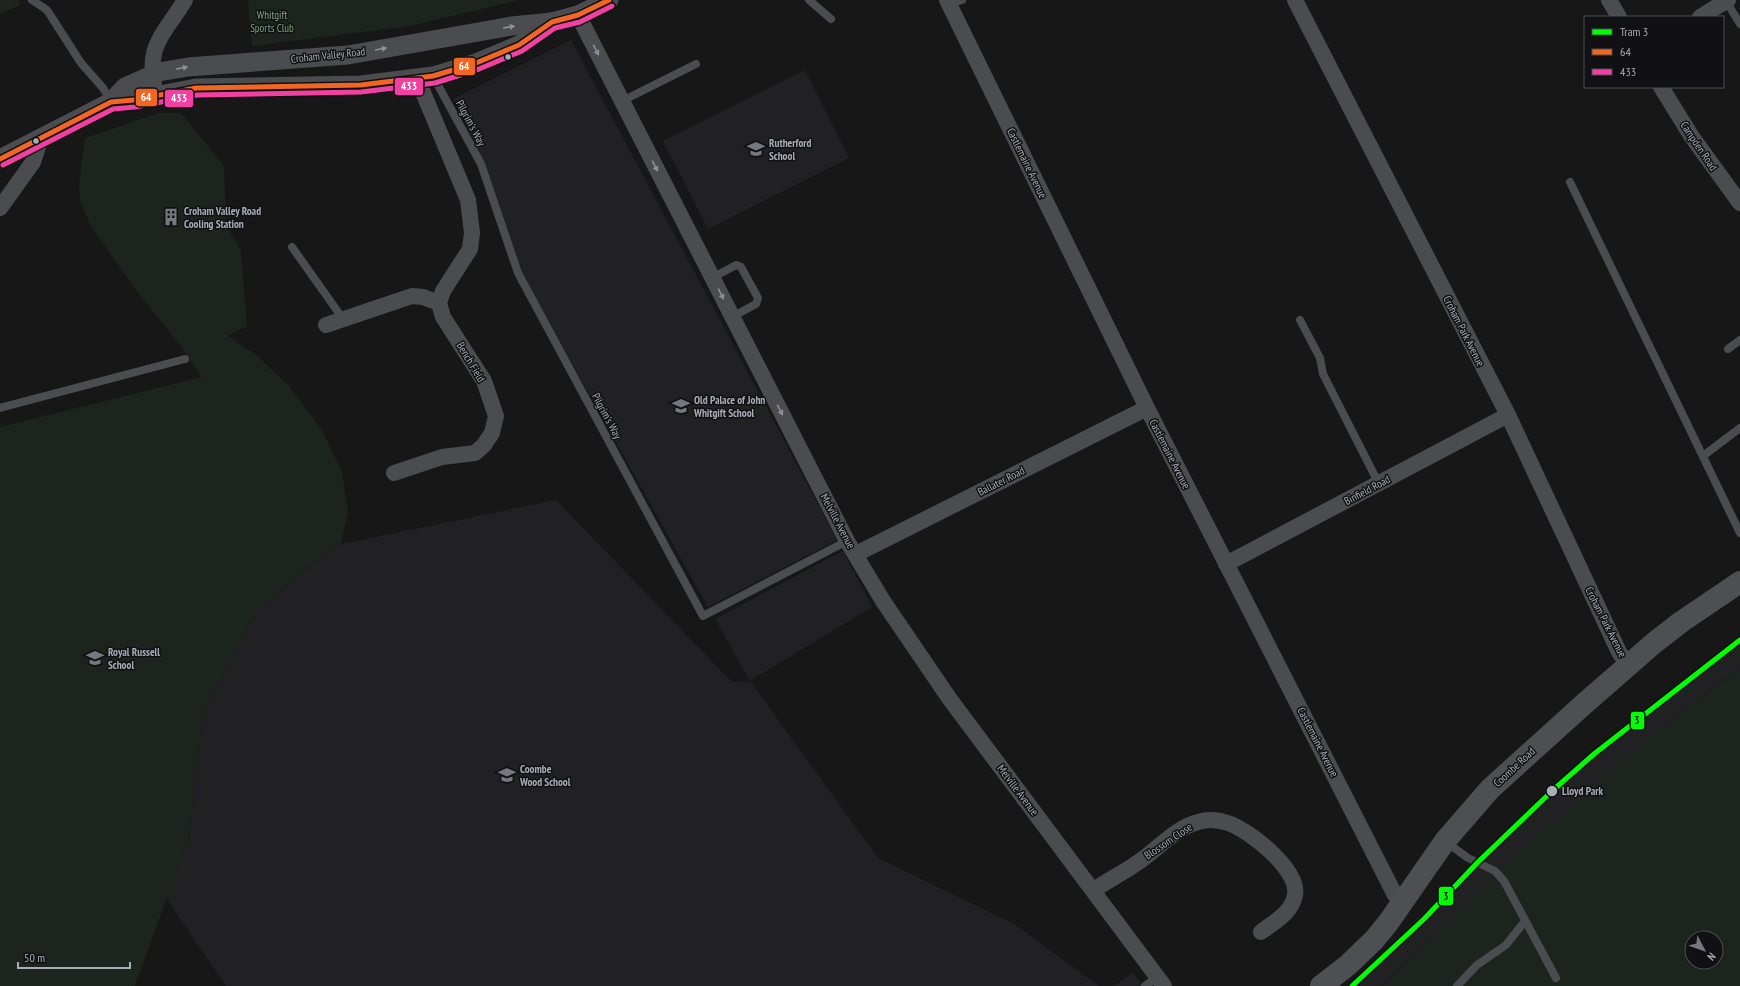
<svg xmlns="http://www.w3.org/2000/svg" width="1740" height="986" font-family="'PT Sans Narrow',sans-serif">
<rect width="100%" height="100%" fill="#171717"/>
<!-- built -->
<g fill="#212123">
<path d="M571,40L837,540L708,607L521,272L484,163L453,99Z"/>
<path d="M805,70L849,158L708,229L663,141Z"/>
<path d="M556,500L732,682L750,681L715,619L843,551L872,607L750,681L878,858L1014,924L1099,986H226L166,898L189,836L203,715L256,612L312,564L341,544Z"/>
<path d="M1740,636V668L1659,730L1464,906L1382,986H1347L1584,759Z"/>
<path d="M1133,972L1143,986H1112L1116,985Z"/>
</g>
<!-- green -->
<g fill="#1d241e" fill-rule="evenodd">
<path d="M0,0H19L20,5L0,14Z"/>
<path d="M248,0H519L410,26L252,46Z"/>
<path d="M158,113H181L224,166L226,225L241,251L247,326L228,336L255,354L289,386L322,430L342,472L348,511L341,544L312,564L256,612L203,715L189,836L135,986H0V427L202,377L183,349L136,290L90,225L80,200L79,184L85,138Z"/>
<path d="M1740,668V986H1382L1497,873L1608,773L1659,730ZM1692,938H1716V962H1692Z"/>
</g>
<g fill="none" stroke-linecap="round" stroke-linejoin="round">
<!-- service -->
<g stroke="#4b4c50" stroke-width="8">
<path d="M32,0L47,10L81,63L103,88L111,102"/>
<path d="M809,0L831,19"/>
<path d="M1726,1L1740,24"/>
<path d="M949,4L962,0"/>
<path d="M433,76L481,164L518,273L703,616L847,541"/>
<path d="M622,101L696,64"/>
<path d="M1570,182L1740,533"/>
<path d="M292,247L343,319"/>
<path d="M712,278L736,265L741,267L758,298L756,304L732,317"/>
<path d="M1300,320L1320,358L1323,374L1379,484"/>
<path d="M1728,349L1740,340"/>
<path d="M0,408L185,359"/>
<path d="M1703,456L1740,428"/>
<path d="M1446,842L1468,858L1495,871L1504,881L1556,978"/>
<path d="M1145,986L1157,977"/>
<path d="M1457,986L1477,965L1506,945L1525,921"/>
</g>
<!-- minor -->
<g stroke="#4b4c50" stroke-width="16">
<path d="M947,0L1147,408L1395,895L1402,903"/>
<path d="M1295,0L1508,415L1619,652L1628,665"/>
<path d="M1609,0L1619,17"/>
<path d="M578,15L847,541L883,601L949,698L1164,986"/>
<path d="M1700,17L1728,0"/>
<path d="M1661,87L1692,137L1740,203"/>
<path d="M156,95C145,45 161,39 185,0"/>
<path d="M0,208L33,162L41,138"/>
<path d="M326,325L412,296L423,297L439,303"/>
<path d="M394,473L442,457L475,453L484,445L492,433L496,416L484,381L443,317L439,303L443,291L470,249L472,233L468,200L417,78"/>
<path d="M856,554L1147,408"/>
<path d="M1226,564L1508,415"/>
<path d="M1094,890C1108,880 1123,873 1137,863C1157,850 1175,828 1198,822C1207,819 1219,820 1228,823C1249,830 1300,870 1295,895C1292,913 1274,922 1261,932"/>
</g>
<!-- tertiary -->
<g stroke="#4b4c50" stroke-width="19">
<path d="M111,102L134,100L196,88L361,85L433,76L476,63L519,45L552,22L578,15L609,0"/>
<path d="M0,159L111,102L125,87L159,72L188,67L348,55L512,26L552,22"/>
</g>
<!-- primary -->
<path stroke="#4d4f52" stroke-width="22" d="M1321,986L1348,965L1374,940L1388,923L1445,841L1490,789L1584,704L1654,643L1681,622L1740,582"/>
<!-- bus-1 casing -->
<g stroke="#111113" stroke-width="8">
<path id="bus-1" d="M0,159L111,102L134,100L196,88L361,85L433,76L476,63L519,45L552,22L578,15L609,0"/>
</g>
<!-- bus-2 casing -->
<g stroke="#111113" stroke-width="8">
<path id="bus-2" d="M3,165L113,109L135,107L197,95L361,92L435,83L479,69L522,51L555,28L580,22L612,6"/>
</g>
<!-- bus-1 -->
<use href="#bus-1" stroke="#f26522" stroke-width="5"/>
<!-- bus-2 -->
<use href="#bus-2" stroke="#f240a1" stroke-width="5"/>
<!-- tram-1 casing -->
<g stroke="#111113" stroke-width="8">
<path id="tram-1" d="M1352,986L1424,919L1478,862L1552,791L1594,754L1740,640"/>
</g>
<!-- tram-1 -->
<use href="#tram-1" stroke="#0f0" stroke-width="5"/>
</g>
<!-- one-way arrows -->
<defs><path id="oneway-solid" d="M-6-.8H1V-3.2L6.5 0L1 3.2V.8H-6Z"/></defs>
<g fill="#8c9099">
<use href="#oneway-solid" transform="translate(509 27) rotate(-9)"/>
<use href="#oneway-solid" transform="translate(381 49) rotate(-10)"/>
<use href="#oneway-solid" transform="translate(596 50) rotate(63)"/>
<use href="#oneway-solid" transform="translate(182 68) rotate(-10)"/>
<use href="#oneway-solid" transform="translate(655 166) rotate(63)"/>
<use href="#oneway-solid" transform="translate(721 294) rotate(63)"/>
<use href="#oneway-solid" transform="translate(780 410) rotate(63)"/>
</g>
<!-- icons -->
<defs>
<g id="school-bare" transform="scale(1.38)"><path d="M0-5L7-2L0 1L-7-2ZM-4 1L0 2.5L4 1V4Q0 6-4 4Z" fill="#757880" stroke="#111113" stroke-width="2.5" paint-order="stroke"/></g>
<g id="building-bare" transform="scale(1.38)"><path d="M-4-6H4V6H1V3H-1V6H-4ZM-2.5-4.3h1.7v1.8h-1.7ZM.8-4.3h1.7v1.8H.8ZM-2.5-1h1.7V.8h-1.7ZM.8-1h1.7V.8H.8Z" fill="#757880" stroke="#111113" stroke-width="2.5" paint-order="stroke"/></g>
</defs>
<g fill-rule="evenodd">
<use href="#school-bare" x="756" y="149"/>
<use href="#building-bare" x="171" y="217"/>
<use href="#school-bare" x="681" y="406"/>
<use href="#school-bare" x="95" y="658"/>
<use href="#school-bare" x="507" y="775"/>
</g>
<!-- markers -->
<g fill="#a8adb8" stroke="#111113" stroke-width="1.5">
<circle cx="508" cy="57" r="3.5"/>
<circle cx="36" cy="141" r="3.5"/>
<circle cx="1552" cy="791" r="6"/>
</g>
<g text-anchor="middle" stroke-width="3" stroke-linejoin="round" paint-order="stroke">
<!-- park labels -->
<g font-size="11" fill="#7fa381" stroke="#111113">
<text x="272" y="19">Whitgift<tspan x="272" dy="13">Sports Club</tspan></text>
</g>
<!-- street labels -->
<g font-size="11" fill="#a8adb8" stroke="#111113">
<text transform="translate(328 55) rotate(-6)" y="4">Croham Valley Road</text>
<text transform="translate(471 123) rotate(62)" y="4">Pilgrim's Way</text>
<text transform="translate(1699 146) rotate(56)" y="4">Campden Road</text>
<text transform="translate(1027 163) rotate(64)" y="4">Castlemaine Avenue</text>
<text transform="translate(1464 331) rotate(63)" y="4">Croham Park Avenue</text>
<text transform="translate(471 362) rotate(59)" y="4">Bench Field</text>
<text transform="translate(607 416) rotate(62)" y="4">Pilgrim's Way</text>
<text transform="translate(1170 454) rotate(63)" y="4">Castlemaine Avenue</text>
<text transform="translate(1001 481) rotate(-27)" y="4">Ballater Road</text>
<text transform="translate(1367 490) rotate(-28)" y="4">Binfield Road</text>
<text transform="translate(838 521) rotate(62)" y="4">Melville Avenue</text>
<text transform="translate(1606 622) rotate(63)" y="4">Croham Park Avenue</text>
<text transform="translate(1318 742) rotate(63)" y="4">Castlemaine Avenue</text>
<text transform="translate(1514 767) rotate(-43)" y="4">Coombe Road</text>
<text transform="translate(1018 790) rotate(53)" y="4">Melville Avenue</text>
<text transform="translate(1168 841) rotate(-34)" y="4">Blossom Close</text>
</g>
<!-- poi labels -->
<g font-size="11" font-weight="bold" fill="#a8adb8" stroke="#111113" text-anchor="start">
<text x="769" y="147">Rutherford<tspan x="769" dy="13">School</tspan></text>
<text x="184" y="215">Croham Valley Road<tspan x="184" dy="13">Cooling Station</tspan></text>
<text x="694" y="404">Old Palace of John<tspan x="694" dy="13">Whitgift School</tspan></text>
<text x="108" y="656">Royal Russell<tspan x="108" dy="13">School</tspan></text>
<text x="520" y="773">Coombe<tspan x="520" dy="13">Wood School</tspan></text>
</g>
<!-- stop labels -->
<g font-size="11" font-weight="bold" fill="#a8adb8" stroke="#111113" text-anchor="start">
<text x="1562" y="795">Lloyd Park</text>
</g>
</g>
<g stroke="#111113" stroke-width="1.5">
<rect x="453" y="57" width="23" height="19" rx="4" fill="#f26522"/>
<rect x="394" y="77" width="30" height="19" rx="4" fill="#f240a1"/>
<rect x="135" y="88" width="23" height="19" rx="4" fill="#f26522"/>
<rect x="164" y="89" width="30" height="19" rx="4" fill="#f240a1"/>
<rect x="1630" y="711" width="15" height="19" rx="4" fill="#0f0"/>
<rect x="1438" y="886" width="16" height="20" rx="4" fill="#0f0"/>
</g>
<g font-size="11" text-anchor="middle" font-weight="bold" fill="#fff">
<text x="464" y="70">64</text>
<text x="409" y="90">433</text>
<text x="146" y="101">64</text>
<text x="179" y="102">433</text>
</g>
<g font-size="11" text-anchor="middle" font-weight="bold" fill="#111">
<text x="1637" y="724">3</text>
<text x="1446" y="900">3</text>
</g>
<!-- legend -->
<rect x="1584" y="16" width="140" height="72" fill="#111113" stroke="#4d4f55"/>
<rect x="1592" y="29" width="20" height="6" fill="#00ff00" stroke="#4d4f55"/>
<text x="1620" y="36" font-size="12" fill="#a8adb8">Tram 3</text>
<rect x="1592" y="49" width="20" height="6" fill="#f26522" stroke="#4d4f55"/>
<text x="1620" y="56" font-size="12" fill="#a8adb8">64</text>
<rect x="1592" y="69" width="20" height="6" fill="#f240a1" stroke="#4d4f55"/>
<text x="1620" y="76" font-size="12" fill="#a8adb8">433</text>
<!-- north arrow -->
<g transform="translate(1704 950) rotate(131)"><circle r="19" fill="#111113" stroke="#4d4f55"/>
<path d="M0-3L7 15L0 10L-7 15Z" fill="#757880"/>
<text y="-6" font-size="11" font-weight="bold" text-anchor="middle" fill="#a8adb8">N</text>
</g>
<!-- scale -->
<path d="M18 962v6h112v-6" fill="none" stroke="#a8adb8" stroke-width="2"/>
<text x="24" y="962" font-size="12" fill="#a8adb8" stroke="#111113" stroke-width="3" paint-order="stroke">50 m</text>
</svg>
